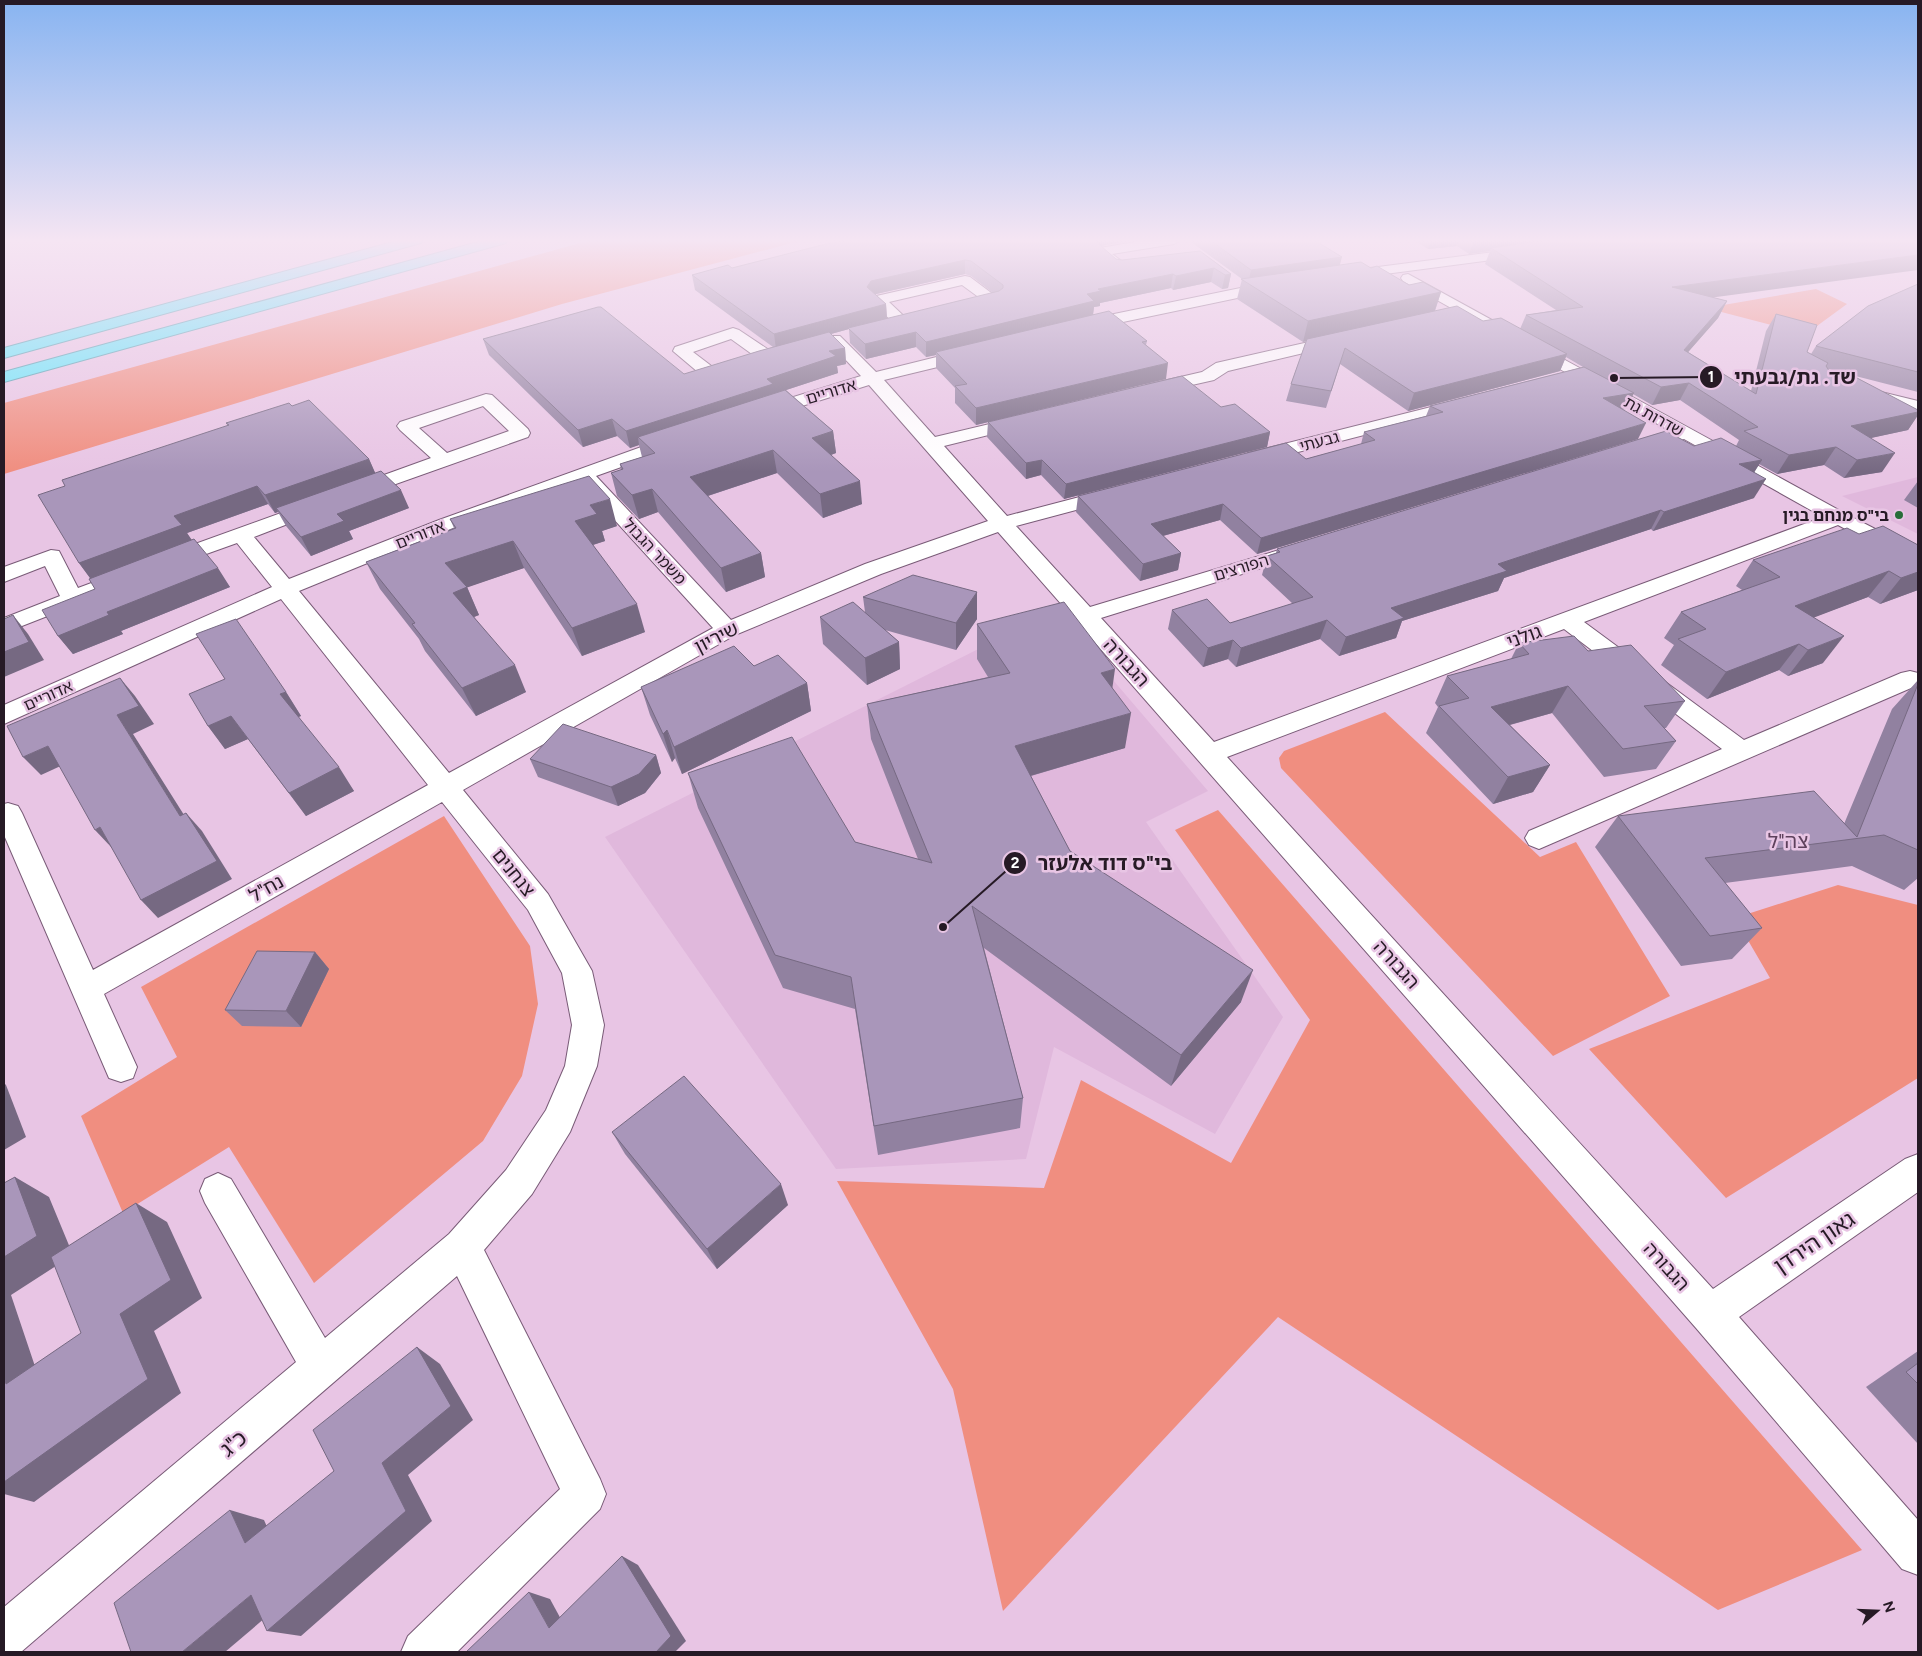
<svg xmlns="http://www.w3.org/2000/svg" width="1922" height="1656" font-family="Figtree,'Noto Sans Hebrew',sans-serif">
<rect width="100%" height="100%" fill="#e8c5e4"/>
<!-- built -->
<g fill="#e0b8dc">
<path d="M1918,477V534L1842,496Z"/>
<path d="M1054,611L1208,791L1146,822L1283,1017L1215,1134L1054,1047L1026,1159L836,1169L605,837Z"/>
</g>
<!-- green -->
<g fill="#f08e80">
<path d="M591,240H803L562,304L4,474V403Z"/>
<path d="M1816,289L1847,304L1806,334L1706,308Z"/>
<path d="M1385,712L1540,857L1576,842L1670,996L1553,1056L1281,768L1279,758L1284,751Z"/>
<path d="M1218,810L1862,1550L1718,1610L1278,1317L1003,1611L953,1389L837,1181L1044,1188L1081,1080L1231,1163L1310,1020L1175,830Z"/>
<path d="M444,816L530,946L538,1004L522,1076L483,1141L314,1283L229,1147L123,1213L81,1116L177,1057L141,987Z"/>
<path d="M1838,885L1918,905V1078L1726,1198L1589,1049L1770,978L1735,918Z"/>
</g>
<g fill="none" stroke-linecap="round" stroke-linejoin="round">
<!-- minor casing -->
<g stroke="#795b77" stroke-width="2">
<g id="minor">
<path d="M1147,240H1181L1174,244L1112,254L1131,268L1129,271C1115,275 1101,263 1093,252L1095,249L1100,248Z"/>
<path d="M1525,248L1530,249L1532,252L1530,255L1347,279L1342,278L1340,275L1342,272L1347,271Z"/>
<path d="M1408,274L1846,514L1918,551V565L1910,564L1838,525L1584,622L1744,740L1901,673L1910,671L1918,673V685L1539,849L1529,845L1525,838L1529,831L1722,749L1564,629L1227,757L1713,1289L1905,1159L1918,1154V1192L1739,1317L1918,1520V1575L1902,1569L1696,1328L998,532L881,574L735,635L463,790L548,894L592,971L604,1025L597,1066L570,1132L532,1194L484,1250L600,1479L606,1494L600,1509L457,1652H401L408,1636L560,1489L457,1276L21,1652H4V1607L296,1362L205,1203L200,1191L205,1179L218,1173L231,1179L325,1338L449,1234L506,1170L546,1110L565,1066L572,1025L562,973L528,910L442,802L104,994L137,1067L133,1078L121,1082L109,1078L4,835V804L8,803L18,806L22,813L93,970L428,785L281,599L4,724V705L272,587L237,543L167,568L159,567L156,562L159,557L317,500L324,502L327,506L324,510L254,537L289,579L439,520L669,437L676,435L683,437L685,441L683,445L596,476L731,620L865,564L988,521L869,385L770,416L764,417L758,416L755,412L758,408L861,376L826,339L828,336H840L876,372L973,348L979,349L981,353L979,357L884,380L935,437L1023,416L1029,417L1032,421L1029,425L944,446L1007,516L1114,488L1121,490L1124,494L1121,498L1016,526L1090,607L1296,545L1303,543L1310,545L1314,549L1310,553L1101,618L1214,742L1823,517L1684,439L1638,453L1631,451L1629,447L1631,443L1670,431L1403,281L1401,278L1403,275ZM580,482L713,628L449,773L299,591L453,528Z"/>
<path d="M965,276L970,277L998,298L1001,301L998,304H988L962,285L889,302L909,321L907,324H895L869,300L872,297Z"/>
<path d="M1275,281L1280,283L1283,286L1280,289L1080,331L1074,329L1072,326L1074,323L1080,321Z"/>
<path d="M733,328L739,330L775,354L777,358L775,362H763L731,339L693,352L714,368L738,362L744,363L746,367L744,371L711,379L705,378L673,351L675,347Z"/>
<path d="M1340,335L1346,337L1348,340L1346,343L1228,371L1214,380L1152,394L1146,393L1143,389L1146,385L1202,372L1216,363Z"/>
<path d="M1869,389L1918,401V411L1863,398L1860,394L1863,390Z"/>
<path d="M486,394L492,395L528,429L530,433L528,437L362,496L355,498L348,496L345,492L348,488L431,458L400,430L397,426L400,422ZM483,406L509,431L447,453L419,428Z"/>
<path d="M1463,399L1469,400L1472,404L1469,408L1255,463L1248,461L1245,457L1248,453Z"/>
<path d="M51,550L59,551L78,588L129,569L137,571L140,576L137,581L4,633V618L60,596L45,566L4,582V567Z"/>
</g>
</g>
<!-- highway casing -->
<g stroke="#4e9fb0" stroke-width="2">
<g id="highway">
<path d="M400,240H423L421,243L4,358V348Z"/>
<path d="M485,240H508L506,243L4,382V372Z"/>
</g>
</g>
<!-- minor -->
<use href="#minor" fill="#fff" fill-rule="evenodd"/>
<!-- highway -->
<use href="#highway" fill="#63e7fb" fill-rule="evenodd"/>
</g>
<!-- wall -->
<g fill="#9181a0" fill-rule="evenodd">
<path d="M848,240H1135L1101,246L1116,259L1122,260L1200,251L1231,274L1228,288L1222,289L1211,282L1173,290L1171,288L1100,303V306L1094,307L1093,314L1147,341L1146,345L1166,379L976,425L955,403V388L936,368V355L926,357L916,347L866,359L850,343L849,329L831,334L845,348L846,364L837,366L838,373L786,390L833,431L836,453L831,455L862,504L823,518L777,473L708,496L761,553L765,577L726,592L658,512L639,519L617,496L611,473L621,470L620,464L642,457L639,445L630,448L617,436L583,447L489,355L483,339L684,374L773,347L695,290L692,275L732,268ZM965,274L971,276L993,293L887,319L886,304L875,294Z"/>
<path d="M1182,240H1314L1340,265L1371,268L1409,285L1441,292L1435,311L1520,329L1526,315L1556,310L1485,264L1490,251L1469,254L1457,246L1428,249L1414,240H1918L1711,297L1727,301L1718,318L1688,352L1751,391L1766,331L1776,314L1807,352L1811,354L1816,346L1918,284V392L1828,369L1830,372L1918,410V415L1908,430L1870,438L1882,472L1844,478L1824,465L1777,474L1759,464L1754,472V498L1653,531L1651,529L1504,578L1498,591L1402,621L1396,638L1339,656L1320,639L1236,667L1228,659L1203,667L1168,629L1172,610L1230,623L1293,604L1262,575L1267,556L1276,553L1277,549L1694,446H1736L1739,440L1680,400L1652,405L1633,394L1626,409H1623L1638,439L1257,554L1220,520L1163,536L1181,553L1178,570L1140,581L1076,512L1078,496L1306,459L1361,444L1364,432L1426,416L1430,406L1583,367L1566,357L1560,371L1408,411L1340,364L1326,408L1286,401L1291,384L1306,341L1303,342L1237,299L1242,279L1191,242L1182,241Z"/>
<path d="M292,406L369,459L375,473L409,508L349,531L353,539L311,556L286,526L278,512L275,513L268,504L187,533L191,540L230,587L121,631L123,634L73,654L58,636L95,589L90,578L79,563L65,486L228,426L226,423Z"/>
<path d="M1221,407L1270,432L1267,447L1064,499L1041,475L1026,479L987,437L988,422Z"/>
<path d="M1918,481V508L1904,500Z"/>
<path d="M450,519L617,526L602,531L605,541L593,545L645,632L582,656L524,568L467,587L479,615L474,617L526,692L476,716L425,651L419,639L380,589L366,562L454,528Z"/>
<path d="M1859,534L1918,545V590L1880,604L1868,597L1814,617L1823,663L1788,676L1779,670L1707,699L1661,665L1674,645L1664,638L1681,612L1742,590L1736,586L1753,560Z"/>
<path d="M977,592V619L956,650L885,630L899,642L900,669L867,685L823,644L820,617L865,612L863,597Z"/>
<path d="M977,624L1112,688L1125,748L1031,776L1070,851L1241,1002L1171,1086L984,948L1023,1098L1020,1128L878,1155L855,1009L783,988L698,808L688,773L855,842L918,859L871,739L867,704L988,677L977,659Z"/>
<path d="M1519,643L1588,651L1685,701L1666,728H1664L1676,741L1656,769L1604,777L1552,713L1510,725L1550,765L1533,792L1493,804L1426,733L1438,707L1435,703L1447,676L1511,659Z"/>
<path d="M1918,680V878L1904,890L1852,866L1725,883L1762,928L1732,959L1681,966L1595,847L1618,816L1844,824L1892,709Z"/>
<path d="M807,683L811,711L682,774L675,758L672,762L650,715L641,687Z"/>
<path d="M286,692L301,716L298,717L354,791L306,816L248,739L225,749L208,726Z"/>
<path d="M656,755L661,773L645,793L618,806L538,777L530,759Z"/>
<path d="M315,952L329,969L301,1027L242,1026L225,1010Z"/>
<path d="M612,1132L788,1205L717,1269L625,1154Z"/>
<path d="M1918,1351V1444L1866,1387Z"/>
</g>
<!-- shaded-wall -->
<g fill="#766982">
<path d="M1093,240H1135L1100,246Z"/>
<path d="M1431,240H1459L1457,246L1428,249Z"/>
<path d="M1474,240H1568L1491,248L1490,251L1469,254Z"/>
<path d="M1918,255V270L1664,304L1672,287Z"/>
<path d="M1342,257L1338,272L1248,284L1251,270Z"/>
<path d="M965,260V274L872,295L867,287L871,281Z"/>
<path d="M1214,268L1211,282L1173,290L1176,276Z"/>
<path d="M1173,274L1171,288L1100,303V306L1094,307L1093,315L936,352V355L926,357V342L1087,294L1098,289Z"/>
<path d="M1231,274L1228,288L1222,289L1225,275Z"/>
<path d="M1441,292L1434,313L1303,342L1308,321Z"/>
<path d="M1727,301L1718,318L1675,367L1684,350Z"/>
<path d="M886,304L887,319L848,328L849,329L776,349L774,334Z"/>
<path d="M916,332V347L866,359L865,344Z"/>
<path d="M845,348L846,364L837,366L838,373L774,394L638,437L639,445L630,448L626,431L767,379L829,351Z"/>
<path d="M1567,354L1560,371L1408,411L1414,393Z"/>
<path d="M1168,363L1166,379L976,425V408Z"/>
<path d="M1689,383L1680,400L1652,405L1661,387Z"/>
<path d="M1634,393L1626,409L1595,414L1603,398Z"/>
<path d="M1918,412V415L1908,430L1839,445L1851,426Z"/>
<path d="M612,419L617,436L583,447L578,430Z"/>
<path d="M1646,423L1638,439L1257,554L1261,538Z"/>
<path d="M833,431L836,453L814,461L812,438Z"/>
<path d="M1270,432L1267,447L1064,499L1066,484Z"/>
<path d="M1836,447L1824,465L1777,474L1789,455Z"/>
<path d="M773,450L777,473L695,500L690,477Z"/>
<path d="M1895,453L1882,472L1844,478L1857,460Z"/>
<path d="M369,459L377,477L276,508L278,512L275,513L265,495Z"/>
<path d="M1042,460L1041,475L1026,479V463Z"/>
<path d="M1762,460L1750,479L1739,464Z"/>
<path d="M1766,479L1754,498L1653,531L1664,512Z"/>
<path d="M860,481L862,504L823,518L820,494Z"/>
<path d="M257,486L268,504L187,533L194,543L93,582L79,563L174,516Z"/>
<path d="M652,489L658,512L639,519L632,495Z"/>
<path d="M401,490L409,508L349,531L353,539L311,556L301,537L337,514Z"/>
<path d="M610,499L617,526L602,531L605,541L583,548L575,521L590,505Z"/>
<path d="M1223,504L1220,520L1148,540L1151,524Z"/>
<path d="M1661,510L1651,529L1504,578L1498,591L1402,621L1396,638L1339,656L1346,637L1391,608L1498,564Z"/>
<path d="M513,541L524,568L457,591L445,563Z"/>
<path d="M761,553L765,577L726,592L721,568Z"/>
<path d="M1181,553L1178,570L1140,581L1143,564Z"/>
<path d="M218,568L230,587L121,631L123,634L73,654L58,636L107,612Z"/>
<path d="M1889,571L1868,597L1776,632L1795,606Z"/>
<path d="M1918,572V590L1880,604L1901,578Z"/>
<path d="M467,587L479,615L466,620L453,593Z"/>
<path d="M977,592V619L956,650V623Z"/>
<path d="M637,604L645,632L582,656L572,628Z"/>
<path d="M13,615L28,634L44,660L4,677V652Z"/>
<path d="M1327,620L1320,639L1236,667L1241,648Z"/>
<path d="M1844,636L1823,663L1788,676L1808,650Z"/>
<path d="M1233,640L1228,659L1203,667L1208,648Z"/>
<path d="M899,642L900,669L867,685L865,658Z"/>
<path d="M1799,644L1779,670L1707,699L1726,672Z"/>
<path d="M515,665L526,692L476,716L462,688Z"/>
<path d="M1115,669L1110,705L1101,673Z"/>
<path d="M120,678L135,696L154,724L133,734L196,834L180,816L117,715Z"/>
<path d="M807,683L811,711L682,774L674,747Z"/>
<path d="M1568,686L1552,713L1476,734L1491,707Z"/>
<path d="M286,692L301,716L296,718L280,694Z"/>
<path d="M1131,713L1125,748L1013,781L1015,746Z"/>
<path d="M231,716L248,739L225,749L208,726Z"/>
<path d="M667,730L675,758L672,762L663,734Z"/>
<path d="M48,746L65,764L41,775L23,757Z"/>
<path d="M656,755L661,773L645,793L618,806L611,787Z"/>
<path d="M1550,765L1533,792L1493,804L1508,777Z"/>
<path d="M339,767L354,791L306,816L289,793Z"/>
<path d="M186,813L202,831L232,879L158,918L141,900Z"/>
<path d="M100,827L112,848L95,830Z"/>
<path d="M315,952L329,969L301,1027L286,1011Z"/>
<path d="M1253,970L1241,1002L1171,1086L1181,1055Z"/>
<path d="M4,1083L6,1085L26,1137L4,1150Z"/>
<path d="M15,1177L49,1197L73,1255L11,1295L46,1399L6,1384L4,1376V1257Z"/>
<path d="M781,1184L788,1205L717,1269L707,1249Z"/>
<path d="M136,1203L167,1222L202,1298L154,1331L181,1393L34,1502L4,1494V1470L120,1314Z"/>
<path d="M417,1347L440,1364L473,1420L408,1475L432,1521L301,1636L267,1631Z"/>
<path d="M230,1510L264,1520L278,1552L245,1543Z"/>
<path d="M622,1556L638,1565L686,1641L675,1652H656Z"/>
<path d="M529,1592L550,1599L569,1634L549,1628Z"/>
<path d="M251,1595L285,1601L225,1652H182Z"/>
</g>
<!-- building -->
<g fill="#a996ba" stroke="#766982">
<path d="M848,240H1094L1116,259L1122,260L1200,251L1231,274L1225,275L1214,268L1176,276L1173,274L1098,289L1101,291L1087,294L1094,301L926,342L916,332L865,344L848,328L999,291L1003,288V285L971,261L965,260L871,281L867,287L886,304L774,334L692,275L728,265L732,268L822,245Z"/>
<path d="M1210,240H1314L1342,257L1251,270Z"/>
<path d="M1548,240H1918V255L1672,287L1727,301L1684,350L1756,394L1776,314L1817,325L1807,352L1828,363L1826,366L1830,372L1857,378L1918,410V412L1851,426L1895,453L1857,460L1836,447L1789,455L1744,431L1758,427L1689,383L1661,387L1526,315L1583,307L1491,248Z"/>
<path d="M1361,262L1371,268L1377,266L1409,285L1423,282L1441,292L1308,321L1241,279Z"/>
<path d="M1918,284V372L1816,346L1868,306Z"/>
<path d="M1457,306L1483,321L1501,318L1567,354L1414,393L1345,348L1331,391L1291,384L1307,339Z"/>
<path d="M598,307H601L684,374L759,351L829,332L845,348L829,351L836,356L767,379L773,384L626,431L612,419L578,430L483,339Z"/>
<path d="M1109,311L1147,341L1142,342L1168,363L976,408L955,386L967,384L936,352Z"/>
<path d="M1584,367L1634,393L1603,398L1646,423L1261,538L1223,504L1151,524L1181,553L1143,564L1078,496L1286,443L1306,459L1375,440L1364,432L1443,412L1430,406Z"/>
<path d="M1182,376L1221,407L1235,404L1270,432L1066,484L1042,460L1026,463L988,422Z"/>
<path d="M785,390L833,431L812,438L860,481L820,494L773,450L690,477L761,553L721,568L652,489L632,495L611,473L623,469L620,464L655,453L638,437Z"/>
<path d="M309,400L369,459L265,495L257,486L174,516L182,525L79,563L38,495L65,486L62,480L229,425L226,423L289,403L292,406Z"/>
<path d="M1666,431L1694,446L1721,438L1762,460L1739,464L1766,479L1664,512L1661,510L1498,564L1507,571L1391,608L1404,618L1346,637L1327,620L1241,648L1233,640L1208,648L1172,610L1207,599L1230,623L1313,597L1267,556L1280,552L1277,549Z"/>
<path d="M381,471L401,490L337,514L344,521L301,537L276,508Z"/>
<path d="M589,476L610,499L590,505L597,514L575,521L637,604L572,628L513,541L445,563L467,587L453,593L515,665L462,688L412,624L415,623L366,562L456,528L450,519Z"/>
<path d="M1883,526L1918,545V572L1901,578L1889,571L1795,606L1844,636L1808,650L1799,644L1726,672L1678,639L1706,629L1681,612L1780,577L1753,560L1847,528L1859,534Z"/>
<path d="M194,539L218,568L107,612L109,615L58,636L42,610L95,589L89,579Z"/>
<path d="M913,575L977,592L956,623L863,597Z"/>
<path d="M853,602L899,642L865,658L820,617Z"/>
<path d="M1064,602L1115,669L1101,673L1131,713L1015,746L1070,851L1253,970L1181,1055L972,906L1023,1098L874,1126L851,977L775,955L688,773L792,737L855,842L932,863L867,704L1010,673L977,624Z"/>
<path d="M13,615L29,642L4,652V619Z"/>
<path d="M236,619L286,692L280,694L339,767L289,793L231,716L208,726L189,694L225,679L196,634Z"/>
<path d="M1574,636L1588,651L1631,645L1685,701L1644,706L1676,741L1623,749L1568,686L1491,707L1550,765L1508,777L1439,706L1469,698L1447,676L1529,654L1519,643Z"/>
<path d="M734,646L754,666L778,655L807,683L674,747L667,730L663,734L641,687Z"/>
<path d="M120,678L139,706L117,715L180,816L186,813L217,861L141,900L100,827L95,830L48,746L23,757L7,726Z"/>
<path d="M1918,684V850L1884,835L1705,858L1762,928L1710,936L1618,816L1814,791L1857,837Z"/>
<path d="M563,724L656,755L639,774L611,787L530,759Z"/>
<path d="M257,951L315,952L286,1011L225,1010Z"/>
<path d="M684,1076L781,1184L707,1249L612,1132Z"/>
<path d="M15,1177L37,1236L4,1257V1183Z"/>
<path d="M136,1203L171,1280L120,1314L148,1379L4,1482V1376L6,1384L81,1333L51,1257Z"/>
<path d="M417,1347L451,1406L382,1463L406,1511L267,1631L251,1595L182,1652H131L114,1603L230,1510L245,1543L334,1471L313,1430Z"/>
<path d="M1918,1363V1384L1906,1372Z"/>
<path d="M622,1556L671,1636L656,1652H466L529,1592L549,1628Z"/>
</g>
<!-- sky -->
<linearGradient id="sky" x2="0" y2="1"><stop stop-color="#88b4f1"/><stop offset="0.51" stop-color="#f5e5f3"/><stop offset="1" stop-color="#f5e5f3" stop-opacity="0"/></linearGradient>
<rect width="1922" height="472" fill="url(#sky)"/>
<!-- markers -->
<circle fill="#276d39" stroke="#e8c5e4" stroke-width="2" cx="1899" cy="515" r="5"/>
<g text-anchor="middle" stroke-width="5" stroke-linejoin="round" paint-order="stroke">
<!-- far-street labels -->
<g font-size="16" fill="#261a25" stroke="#e8c5e4">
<text transform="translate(831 391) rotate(-17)" y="6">אדוריים</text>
<text transform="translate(1654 416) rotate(29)" y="6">שדרות גת</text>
<text transform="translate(1319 441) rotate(-15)" y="6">גבעתי</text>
<text transform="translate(420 534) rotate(-22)" y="6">אדוריים</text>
<text transform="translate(655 551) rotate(47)" y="6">משמר הגבול</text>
<text transform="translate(1241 567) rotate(-17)" y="6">הפורצים</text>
<text transform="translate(48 695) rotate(-24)" y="6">אדוריים</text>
</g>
<!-- far-poi labels -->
<g font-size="16" font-weight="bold" fill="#261a25" stroke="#e8c5e4" text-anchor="end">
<text x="1889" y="521">בי"ס מנחם בגין</text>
</g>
<!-- street labels -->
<g font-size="19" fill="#261a25" stroke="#e8c5e4">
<text transform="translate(1524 636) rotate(-20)" y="7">גולני</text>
<text transform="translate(716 637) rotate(-27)" y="7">שיריון</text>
<text transform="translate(1127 662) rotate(48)" y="7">הגבורה</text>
<text transform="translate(514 872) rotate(51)" y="7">צנחנים</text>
<text transform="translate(266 888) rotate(-29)" y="7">נח"ל</text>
<text transform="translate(1397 964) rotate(48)" y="7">הגבורה</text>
<text transform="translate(1667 1266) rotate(48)" y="7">הגבורה</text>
</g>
<!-- neighbourhood labels -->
<g font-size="20" fill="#5e415c" stroke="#e8c5e4">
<text x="1788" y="848">צה"ל</text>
</g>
<!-- near-street labels -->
<g font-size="22" fill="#261a25" stroke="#e8c5e4">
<text transform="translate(1814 1242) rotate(-34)" y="8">גאון הירדן</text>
<text transform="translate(233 1443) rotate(-40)" y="8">כ"ג</text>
</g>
</g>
<!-- callouts -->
<path fill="none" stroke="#261a25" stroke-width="2" d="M1614 378L1711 377M943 927L1015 863"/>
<g fill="#261a25" stroke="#e8c5e4" stroke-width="2">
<circle cx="1614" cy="378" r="5"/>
<circle cx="943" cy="927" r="5"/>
<circle cx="1711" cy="377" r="12"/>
<circle cx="1015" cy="863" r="12"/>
</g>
<g font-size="15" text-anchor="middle" font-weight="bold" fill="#fff">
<text x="1711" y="382">1</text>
<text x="1015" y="868">2</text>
</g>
<g font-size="20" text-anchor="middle" font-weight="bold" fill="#261a25" stroke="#e8c5e4" stroke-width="5" stroke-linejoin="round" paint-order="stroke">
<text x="1795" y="384">שד. גת/גבעתי</text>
<text x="1105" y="870">בי"ס דוד אלעזר</text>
</g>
<!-- border -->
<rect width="1922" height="1656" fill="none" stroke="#261a25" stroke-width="10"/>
<!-- north arrow -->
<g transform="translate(1877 1611) rotate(71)" stroke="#e8c5e4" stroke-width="4" paint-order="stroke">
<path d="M0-4L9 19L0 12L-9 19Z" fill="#261a25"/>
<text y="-8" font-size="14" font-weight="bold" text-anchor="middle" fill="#261a25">N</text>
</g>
</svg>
